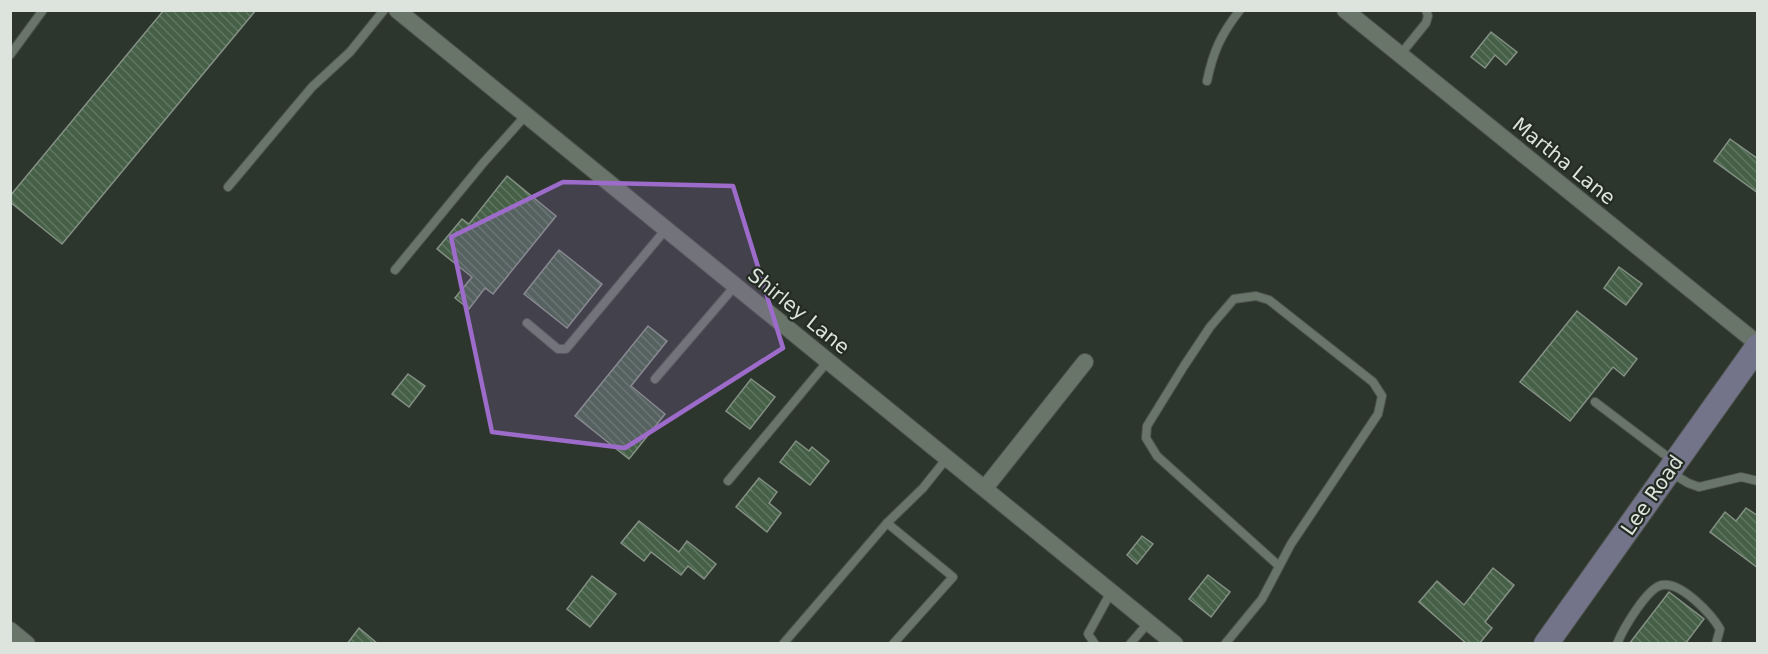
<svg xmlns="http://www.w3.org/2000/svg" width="1768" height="654" font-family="'DejaVu Sans',sans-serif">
<defs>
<pattern id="building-back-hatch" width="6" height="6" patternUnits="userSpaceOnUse" patternTransform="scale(1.5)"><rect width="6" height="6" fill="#456047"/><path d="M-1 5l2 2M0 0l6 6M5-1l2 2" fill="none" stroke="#5f7761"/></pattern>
</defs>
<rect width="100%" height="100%" fill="#2d362d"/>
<!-- building -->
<g fill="url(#building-back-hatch)" stroke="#859085" stroke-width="1.5">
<path d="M164,10H256L62,244L10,202V196Z"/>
<path d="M1491,32L1517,52L1506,65L1495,55L1485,68L1471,57Z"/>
<path d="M1730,139L1758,159V193L1714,161Z"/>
<path d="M507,176L556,216L493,294L485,288L469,309L455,298L472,277L437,249L462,219L469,224Z"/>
<path d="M559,250L602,284L567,328L524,294Z"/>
<path d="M1619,267L1642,284L1626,305L1604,288Z"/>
<path d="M1577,311L1637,359L1624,376L1613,367L1570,421L1520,382Z"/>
<path d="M648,326L667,341L631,386L665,414L629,459L575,416Z"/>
<path d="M408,374L425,386L409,407L392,394Z"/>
<path d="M751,379L775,397L750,429L726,411Z"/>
<path d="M796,441L809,451L812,447L829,461L810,485L780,462Z"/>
<path d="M759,478L777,492L769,503L781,513L767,532L736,507Z"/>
<path d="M1746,508L1758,516V568L1710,532L1725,512L1736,521Z"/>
<path d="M639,521L679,552L687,541L716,564L704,579L688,566L681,575L651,552L644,561L621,543Z"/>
<path d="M1142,536L1153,544L1137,564L1127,555Z"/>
<path d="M1493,568L1514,585L1485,622L1492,628L1479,644H1467L1419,602L1437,581L1464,605Z"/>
<path d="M1208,575L1230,592L1211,617L1189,599Z"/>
<path d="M592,576L616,594L590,627L567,609Z"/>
<path d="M1669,592L1704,619L1685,644H1629Z"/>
<path d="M359,628L378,644H347Z"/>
</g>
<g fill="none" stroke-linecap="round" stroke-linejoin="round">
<!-- service casing -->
<g stroke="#4d544d" stroke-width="10">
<g id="service">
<path d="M10,55L43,10"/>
<path d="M1400,55L1426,23L1428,16L1426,10"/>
<path d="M1207,81C1213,52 1221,34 1240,10"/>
<path d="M228,187L312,87L350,52L384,10"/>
<path d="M395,270L484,162L526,115"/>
<path d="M527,323L558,349H566L666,229"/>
<path d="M655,379L735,286"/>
<path d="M1595,402L1673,461"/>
<path d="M1670,472L1688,483L1699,487L1741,477L1758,481"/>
<path d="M728,481L828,361"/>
<path d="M887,523L953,577L893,644"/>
<path d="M783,644L887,523L923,488L947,458"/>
<path d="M1095,644L1088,634L1111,592"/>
<path d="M1130,644L1149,622"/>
<path d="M1225,644L1262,599L1291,544L1378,414L1382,396L1373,382L1269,300L1256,296L1234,299L1210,327L1184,366L1147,426L1146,438L1157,456L1279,566"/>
<path d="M1617,644C1623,629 1647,588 1662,585C1681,581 1712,615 1720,629L1716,644"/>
</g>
</g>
<!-- minor casing -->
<g stroke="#4d544d" stroke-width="18">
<g id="minor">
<path d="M397,10L1175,644"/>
<path d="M1345,10L1758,344"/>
<path d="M985,488L1085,362"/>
<path d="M10,630L27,644"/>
</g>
</g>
<!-- secondary casing -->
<g stroke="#4d544d" stroke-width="26">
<path id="secondary" d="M1546,644L1758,346"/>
</g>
<!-- service -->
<use href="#service" stroke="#6a756a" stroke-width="8"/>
<!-- minor -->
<use href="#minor" stroke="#6a756a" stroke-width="16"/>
<!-- secondary -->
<use href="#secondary" stroke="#73738a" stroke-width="24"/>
</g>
<!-- marked area -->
<path fill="#9d6cca" fill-opacity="0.2" stroke="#9d6cca" stroke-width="4.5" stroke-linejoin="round" d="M563,182L733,186L783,348L625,448L492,432L451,237Z"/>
<g text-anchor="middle" stroke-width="4.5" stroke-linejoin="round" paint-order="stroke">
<!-- street labels -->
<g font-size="20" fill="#dde3dd" stroke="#232c23">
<text transform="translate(1564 161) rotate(39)" y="7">Martha Lane</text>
<text transform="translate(799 311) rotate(39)" y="7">Shirley Lane</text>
<text transform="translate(1652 495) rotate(-55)" y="7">Lee Road</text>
</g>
</g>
<!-- border -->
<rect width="1768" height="654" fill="none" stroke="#dde3dd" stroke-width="24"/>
</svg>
